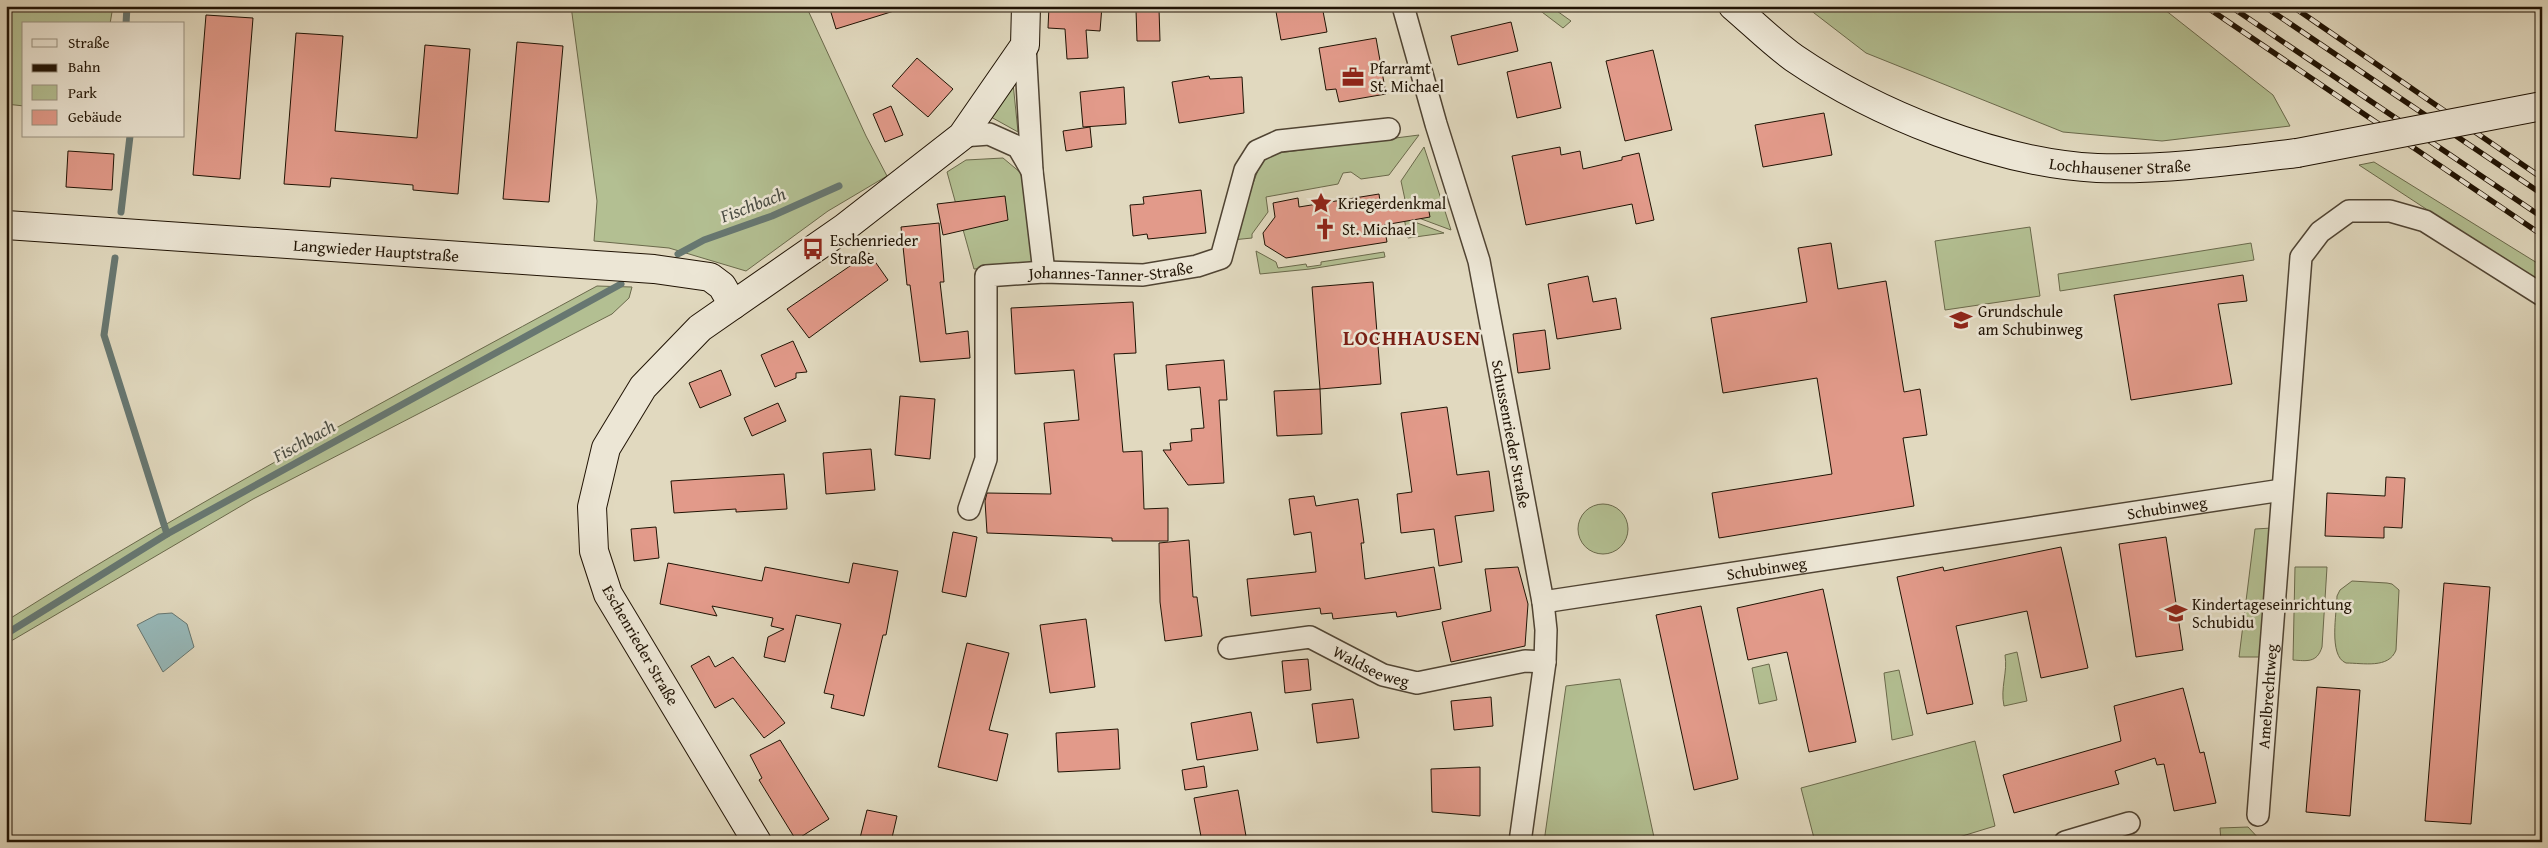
<svg xmlns="http://www.w3.org/2000/svg" width="2548" height="848" font-family="'Gentium Book Plus',serif">
<rect width="100%" height="100%" fill="#e1d9bf"/>
<filter id="stains"><feTurbulence type="fractalNoise" baseFrequency=".004" numOctaves="4"/><feColorMatrix values="0 0 0 0 .2 0 0 0 0 .09 0 0 0 0 .02 0 0 0 .5 -.17"/></filter>
<radialGradient id="worn" r=".72"><stop offset=".6" stop-color="#630" stop-opacity="0"/><stop offset="1" stop-color="#630" stop-opacity=".3"/></radialGradient>
<!-- green -->
<g fill="#b3bf92" stroke="#6a694b">
<path d="M6,6H113L110,24H24V106L6,104Z"/>
<path d="M571,6H806L866,136L887,176L828,211L746,271L669,248L594,241L597,201Z"/>
<path d="M1534,6H1550L1571,21L1563,28Z"/>
<path d="M1805,6H2160L2273,95L2290,126L2162,141L2063,132L1866,53Z"/>
<path d="M1013,83L1018,132L991,117Z"/>
<path d="M1419,135L1389,175L1361,179L1351,172L1343,173L1338,184L1266,197L1268,212L1252,234V238L1232,240L1261,162L1278,153Z"/>
<path d="M1424,147L1441,199L1407,209L1401,181Z"/>
<path d="M1003,158L1021,173L1034,264L974,269L947,172L966,160Z"/>
<path d="M2374,162L2542,266V285L2359,165Z"/>
<path d="M1443,205L1451,230L1408,214Z"/>
<path d="M1404,218L1444,233L1408,238Z"/>
<path d="M2030,227L2040,296L1945,310L1935,241Z"/>
<path d="M2251,243L2254,260L2060,291L2058,274Z"/>
<path d="M1256,251L1276,262L1278,268L1306,264L1307,267L1321,265V262L1384,252L1385,257L1310,269L1260,274Z"/>
<path d="M597,286L632,287L629,298L612,314L253,499L6,644V621C198,500 398,394 597,286Z"/>
<circle cx="1603" cy="529" r="25"/>
<path d="M2272,528L2264,657H2239L2255,529Z"/>
<path d="M2295,567H2327L2322,647C2317,663 2307,661 2293,660Z"/>
<path d="M2352,581L2387,583L2392,584L2399,590L2396,650C2389,669 2363,663 2346,663C2328,656 2337,612 2337,596L2340,590Z"/>
<path d="M2017,652L2027,701L2004,706C2000,688 2008,672 2005,655Z"/>
<path d="M1769,664L1777,700L1759,704L1752,668Z"/>
<path d="M1899,670L1913,735L1892,740L1884,673Z"/>
<path d="M1620,679L1655,842H1544L1566,686Z"/>
<path d="M1975,741L1995,826L1943,842H1815L1801,788Z"/>
<path d="M2248,827L2262,842H2221L2220,828Z"/>
</g>
<!-- water -->
<path fill="#97b9ba" stroke="#677771" d="M172,613L187,624L194,647L163,672L137,625L158,614Z"/>
<g fill="none" stroke-linecap="round" stroke-linejoin="round">
<!-- stream -->
<g stroke="#677771" stroke-width="7">
<path d="M126,24L127,6"/>
<path d="M121,212L130,136"/>
<path d="M678,254L704,240L772,216L839,186"/>
<path d="M115,258L104,335L167,534"/>
<path d="M6,634L167,534L621,284"/>
</g>
</g>
<!-- building -->
<g fill="#e29a8a" stroke="#201304">
<path d="M829,6H894V11L836,29Z"/>
<path d="M1049,6H1102L1100,31L1086,30L1088,58L1067,59L1065,29L1048,28Z"/>
<path d="M1275,6H1322L1327,32L1281,40Z"/>
<path d="M1159,9L1160,41H1137L1136,10Z"/>
<path d="M206,15L253,18L240,179L193,175Z"/>
<path d="M1511,22L1518,51L1458,65L1451,36Z"/>
<path d="M296,33L343,36L335,131L417,138L425,45L470,49L458,194L413,190V185L331,178L330,187L284,184Z"/>
<path d="M1376,38L1386,94L1339,102L1336,89L1326,90L1319,48Z"/>
<path d="M517,42L563,46L549,202L503,199Z"/>
<path d="M1653,50L1672,130L1625,141L1606,61Z"/>
<path d="M917,58L953,89L928,117L892,86Z"/>
<path d="M1551,62L1561,108L1517,118L1507,72Z"/>
<path d="M1209,76L1210,79L1242,77L1244,113L1179,123L1172,82Z"/>
<path d="M1124,87L1126,124L1083,127L1080,92Z"/>
<path d="M891,106L903,135L885,142L873,114Z"/>
<path d="M1824,113L1832,155L1763,167L1755,125Z"/>
<path d="M1090,127L1092,147L1066,151L1063,131Z"/>
<path d="M1560,147L1561,155L1580,151L1583,169L1622,160V157L1639,153L1654,220L1636,224L1632,204L1526,225L1512,156Z"/>
<path d="M68,151L114,154L112,190L66,187Z"/>
<path d="M1201,190L1206,233L1148,239L1147,234L1133,236L1130,205L1144,204L1143,197Z"/>
<path d="M1379,194L1381,208L1427,201L1430,217L1384,225L1387,242L1286,258L1265,245L1263,233L1275,217L1273,203L1298,198L1299,207Z"/>
<path d="M1005,196L1008,220L943,235L937,204Z"/>
<path d="M939,223L944,282H940L946,334L968,331L970,358L920,362L910,285H907L901,227Z"/>
<path d="M1831,243L1838,289L1886,281L1904,392L1920,389L1927,435L1903,438L1914,506L1719,538L1712,493L1832,474L1817,378L1723,393L1711,318L1807,302L1798,248Z"/>
<path d="M869,253L888,280L809,338L787,309Z"/>
<path d="M2243,275L2247,301L2218,304L2232,384L2131,400L2114,295Z"/>
<path d="M1588,276L1593,302L1616,298L1621,329L1557,339L1548,284Z"/>
<path d="M1373,282L1381,384L1320,389L1312,287Z"/>
<path d="M1133,302L1136,353L1114,354L1123,452L1142,451L1144,509L1168,508V541H1112V538L987,533L985,501L987,493L1051,494L1044,423L1079,420L1074,370L1015,374L1011,308Z"/>
<path d="M1545,330L1550,369L1518,373L1513,334Z"/>
<path d="M793,341L807,372L796,373V378L775,387L761,355Z"/>
<path d="M1224,360L1227,400H1219L1224,483L1188,485L1163,450H1171L1170,443L1192,441L1191,429L1204,428L1200,387L1168,390L1166,365Z"/>
<path d="M721,370L731,395L700,408L689,383Z"/>
<path d="M1320,389L1322,434L1277,436L1274,391Z"/>
<path d="M900,396L935,399L930,459L895,455Z"/>
<path d="M778,403L786,421L752,436L744,418Z"/>
<path d="M1447,407L1457,475L1489,471L1494,511L1455,516L1462,562L1439,566L1434,529L1401,533L1397,494L1412,492L1401,413Z"/>
<path d="M871,449L875,490L826,494L823,453Z"/>
<path d="M784,474L787,509L736,512V509L674,513L671,481Z"/>
<path d="M2386,477L2405,478L2402,528L2384,527V538L2325,536L2327,493L2385,496Z"/>
<path d="M1314,496L1316,506L1358,499L1364,543H1361L1365,579L1434,567L1441,609L1397,617L1396,612L1333,619L1332,613L1321,614L1320,608L1251,616L1247,579L1316,572L1311,532L1294,535L1289,499Z"/>
<path d="M656,527L659,558L634,561L631,529Z"/>
<path d="M953,532L977,537L966,597L942,592Z"/>
<path d="M2166,537L2183,650L2136,657L2119,544Z"/>
<path d="M1189,540L1193,597H1197L1202,636L1165,641L1160,602L1159,543Z"/>
<path d="M2061,547L2088,668L2041,678L2027,611L1956,626L1973,704L1927,714L1897,577L1943,567L1944,571Z"/>
<path d="M668,563L762,581L765,567L849,583L853,563L898,571L886,635H883L864,716L831,708L834,695L824,693L841,624L796,615L785,662L764,657L768,637L784,629L771,626L773,618L712,606L717,616L660,604Z"/>
<path d="M1518,567L1528,604L1525,646L1451,662L1442,622L1491,611L1485,569Z"/>
<path d="M2444,583L2490,587L2471,824L2425,821Z"/>
<path d="M1823,589L1856,742L1809,752L1787,652L1748,660L1737,608Z"/>
<path d="M1701,606L1738,779L1694,790L1656,615Z"/>
<path d="M1086,619L1095,687L1050,693L1040,625Z"/>
<path d="M967,643L1009,653L989,730L1008,734L997,781L938,767Z"/>
<path d="M709,656L715,667L733,657L785,723L764,738L733,698L715,708L691,666Z"/>
<path d="M1308,659L1311,690L1285,693L1282,661Z"/>
<path d="M2317,687L2360,690L2350,816L2306,812Z"/>
<path d="M2183,688L2200,753L2204,752L2216,803L2174,811L2164,764L2157,765L2155,758L2115,771L2119,784L2014,813L2003,775L2121,741L2114,706Z"/>
<path d="M1491,697L1493,726L1454,730L1451,701Z"/>
<path d="M1353,699L1359,738L1317,743L1312,704Z"/>
<path d="M1251,712L1258,750L1197,760L1191,723Z"/>
<path d="M1118,729L1120,769L1058,772L1056,733Z"/>
<path d="M780,740L829,819L796,840L759,780L762,778L750,755Z"/>
<path d="M1204,766L1207,787L1185,790L1182,770Z"/>
<path d="M1480,767V816L1432,812L1431,769Z"/>
<path d="M1238,790L1247,842H1202L1194,798Z"/>
<path d="M867,810L897,816L891,842H859Z"/>
</g>
<g fill="none" stroke-linecap="round" stroke-linejoin="round">
<!-- street casing -->
<g stroke="#504433" stroke-width="24">
<g id="street">
<path id="s1" d="M1403,6L1436,124L1479,261L1543,602L1546,630L1545,662L1520,842"/>
<path d="M1025,45L1032,171L1044,272"/>
<path d="M962,136L989,134L1018,147L1032,171"/>
<path id="s2" d="M969,509L986,459V276L1044,272L1143,275L1197,266L1221,258L1245,170L1257,151L1279,141L1389,129"/>
<path id="s3" d="M1543,602L2282,490"/>
<path id="s4" d="M1229,648L1310,637L1383,675L1417,683L1525,661L1545,662"/>
<path id="s5" d="M2258,815L2301,257L2320,232L2349,211H2390L2425,221L2542,295"/>
<path d="M2065,842L2129,823"/>
</g>
</g>
<!-- secondary casing -->
<g stroke="#201304" stroke-width="30">
<g id="secondary">
<path id="s6" d="M1733,6C1753,23 1773,43 1794,58C1876,114 1997,163 2097,168C2165,170 2231,161 2297,153"/>
<path id="s7" d="M6,225L654,269L710,277L722,286L733,305"/>
<path d="M757,842L608,594L594,551L592,507L606,448L643,387L700,328L844,228L962,136L1025,45L1026,6"/>
</g>
</g>
<!-- street -->
<use href="#street" stroke="#ece6d5" stroke-width="21"/>
<!-- secondary -->
<use href="#secondary" stroke="#ece6d5" stroke-width="28"/>
<!-- rail casing -->
<g stroke="#201304" stroke-width="5.5">
<g id="rail">
<path d="M2205,6L2542,235"/>
<path d="M2230,6L2542,217"/>
<path d="M2264,6L2542,194"/>
<path d="M2292,6L2542,178"/>
</g>
</g>
<!-- rail -->
<use href="#rail" stroke="#ece6d5" stroke-width="4" stroke-dasharray="11" stroke-linecap="butt"/>
<!-- secondary-bridge casing -->
<g stroke="#201304" stroke-width="30" stroke-linecap="butt">
<path id="secondary-bridge" d="M2297,153L2542,106"/>
</g>
<!-- secondary-bridge -->
<use href="#secondary-bridge" stroke="#ece6d5" stroke-width="28"/>
</g>
<!-- icons -->
<defs>
<g id="office-bare" transform="scale(1.725)"><path d="M-6-3h4V-5.5h4V-3h4V5H-6ZM-1-4.5V-3h2v-1.5ZM-6 0V1H6V0Z" fill="#8f2418" stroke="#ece6d5" stroke-width="2.5" paint-order="stroke"/></g>
<g id="sight-bare" transform="scale(1.725)"><path d="M0-6L1.8-2.2L6-1.7L2.9 1.2L3.7 5.4L0 3.3L-3.7 5.4L-2.9 1.2L-6-1.7L-1.8-2.2Z" fill="#8f2418" stroke="#ece6d5" stroke-width="2.5" paint-order="stroke"/></g>
<g id="church-bare" transform="scale(1.725)"><path d="M-1.2-6h2.4v3.5h3.3v2.4h-3.3V6h-2.4V-.1h-3.3v-2.4h3.3Z" fill="#8f2418" stroke="#ece6d5" stroke-width="2.5" paint-order="stroke"/></g>
<g id="bus-bare" transform="scale(1.725)"><path d="M-5-6H5V4H4V6H2V4H-2V6H-4V4H-5ZM-3.5-4V0h7V-4ZM-3.5 1.2v1.5H-2V1.2ZM2 1.2v1.5H3.5V1.2Z" fill="#8f2418" stroke="#ece6d5" stroke-width="2.5" paint-order="stroke"/></g>
<g id="school-bare" transform="scale(1.725)"><path d="M0-5L7-2L0 1L-7-2ZM-4 1L0 2.5L4 1V4Q0 6-4 4Z" fill="#8f2418" stroke="#ece6d5" stroke-width="2.5" paint-order="stroke"/></g>
</defs>
<g fill-rule="evenodd">
<use href="#office-bare" x="1353" y="77"/>
<use href="#sight-bare" x="1321" y="203"/>
<use href="#church-bare" x="1325" y="229"/>
<use href="#bus-bare" x="813" y="249"/>
<use href="#school-bare" x="1961" y="320"/>
<use href="#school-bare" x="2176" y="613"/>
</g>
<g text-anchor="middle" stroke-width="5" stroke-linejoin="round" paint-order="stroke">
<!-- poi labels -->
<g font-size="16" fill="#201304" stroke="#ece6d5" text-anchor="start">
<text x="1370" y="74">Pfarramt<tspan x="1370" dy="18">St. Michael</tspan></text>
<text x="1338" y="209">Kriegerdenkmal</text>
<text x="1342" y="235">St. Michael</text>
<text x="830" y="246">Eschenrieder<tspan x="830" dy="18">Straße</tspan></text>
<text x="1978" y="317">Grundschule<tspan x="1978" dy="18">am Schubinweg</tspan></text>
<text x="2192" y="610">Kindertageseinrichtung<tspan x="2192" dy="18">Schubidu</tspan></text>
</g>
<!-- street labels -->
<g font-size="16" fill="#201304" stroke="#ece6d5">
<text dy="6" stroke="none"><textPath href="#s6" startOffset="429">Lochhausener Straße</textPath></text>
<text dy="6" stroke="none"><textPath href="#s7" startOffset="371">Langwieder Hauptstraße</textPath></text>
<text dy="6" stroke="none"><textPath href="#s2" startOffset="361">Johannes-Tanner-Straße</textPath></text>
<text dy="6" stroke="none"><textPath href="#s1" startOffset="442">Schussenrieder Straße</textPath></text>
<text dy="6" stroke="none"><textPath href="#s3" startOffset="631">Schubinweg</textPath></text>
<text dy="6" stroke="none"><textPath href="#s3" startOffset="226">Schubinweg</textPath></text>
<text transform="translate(641 645) rotate(60)" y="6">Eschenrieder Straße</text>
<text dy="6" stroke="none"><textPath href="#s4" startOffset="150">Waldseeweg</textPath></text>
<text dy="6" stroke="none"><textPath href="#s5" startOffset="119">Amelbrechtweg</textPath></text>
</g>
<!-- water labels -->
<g font-size="18" font-style="italic" fill="#4a4d44" stroke="#ece6d5">
<text transform="translate(753 205) rotate(-21)" y="6">Fischbach</text>
<text transform="translate(304 441) rotate(-29)" y="6">Fischbach</text>
</g>
<!-- district labels -->
<g font-size="21" font-weight="bold" letter-spacing="1" fill="#7a1f14" stroke="#ece6d5">
<text x="1412" y="345">LOCHHAUSEN</text>
</g>
</g>
<!-- margin -->
<rect width="2548" height="848" fill="none" stroke="#e1d9bf" stroke-width="25"/>
<rect x="8" y="8" width="2533" height="833" fill="none" stroke="#201304" stroke-width="2.5"/>
<rect x="12" y="12" width="2523" height="823" fill="none" stroke="#201304"/>
<!-- legend -->
<rect x="22" y="22" width="162" height="115" fill="#ece6d5" stroke="#9a9281"/>
<rect x="32" y="39" width="25" height="8" fill="#ece6d5" stroke="#9a9281"/>
<text x="68" y="48" font-size="15" fill="#201304">Straße</text>
<rect x="32" y="64" width="25" height="8" fill="#201304" stroke="#9a9281"/>
<text x="68" y="72" font-size="15" fill="#201304">Bahn</text>
<rect x="32" y="85" width="25" height="15" fill="#b3bf92" stroke="#9a9281"/>
<text x="68" y="98" font-size="15" fill="#201304">Park</text>
<rect x="32" y="110" width="25" height="15" fill="#e29a8a" stroke="#9a9281"/>
<text x="68" y="122" font-size="15" fill="#201304">Gebäude</text>
<rect width="100%" height="100%" filter="url(#stains)"/>
<rect width="100%" height="100%" fill="url(#worn)"/>
</svg>
